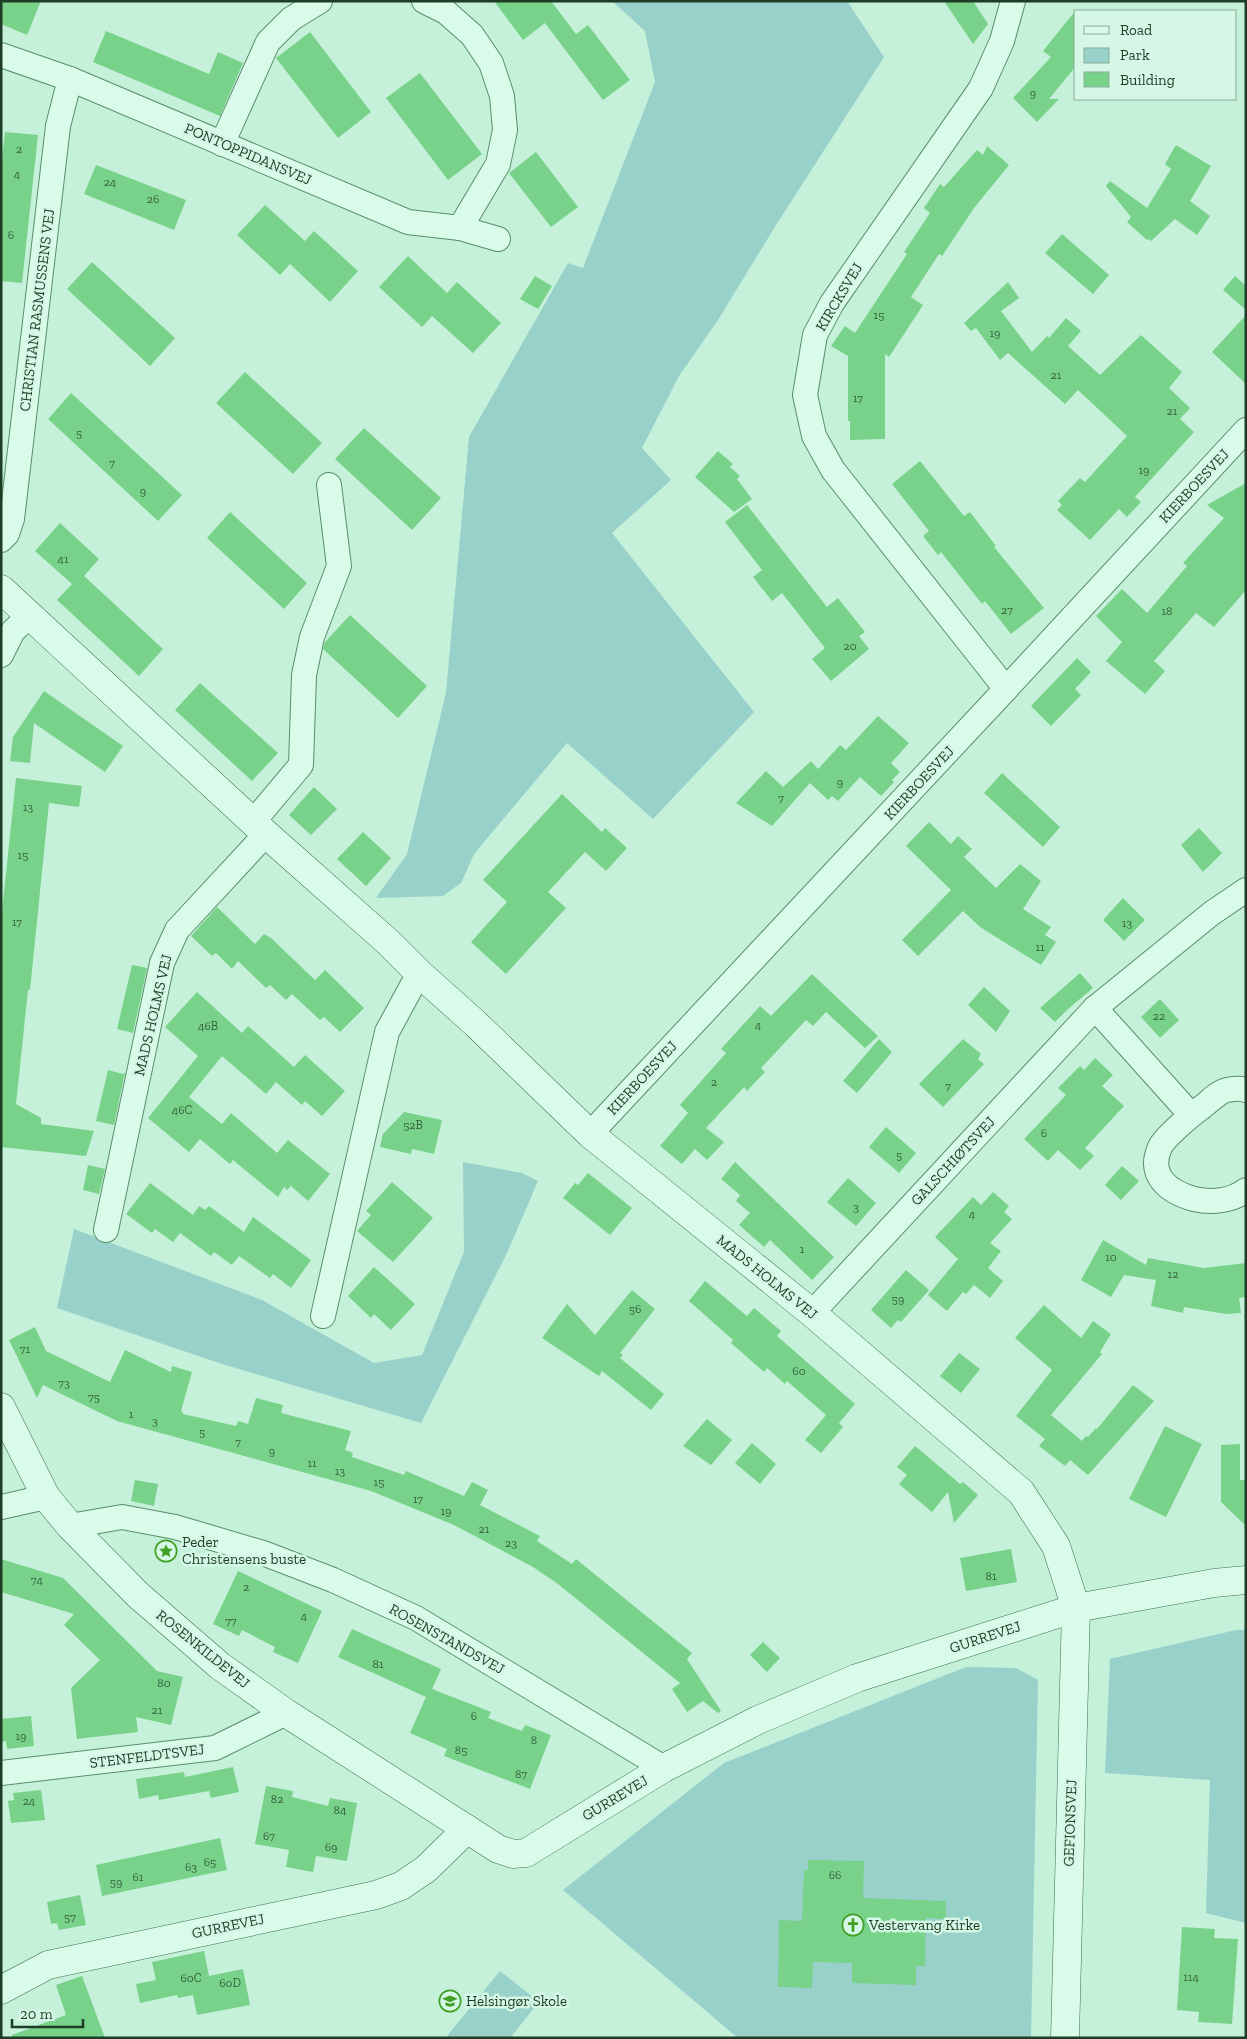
<svg xmlns="http://www.w3.org/2000/svg" width="1247" height="2039" font-family="'Zilla Slab',serif">
<rect width="100%" height="100%" fill="#c5f1da"/>
<!-- green -->
<g fill="#98d0ca">
<path d="M612,1H847L884,57L776,225L718,320L679,376L642,448L671,480L612,533L754,712L653,819L567,743L474,854L461,883L443,896L376,898L407,854L446,693L469,437L568,263L583,268L655,82L645,31Z"/>
<path d="M463,1162L522,1173L538,1181L507,1253L421,1423L222,1364L57,1308L74,1229L262,1300L374,1363L422,1355L464,1252Z"/>
<path d="M1236,1630H1246V1923L1206,1913L1210,1780L1105,1773L1110,1659Z"/>
<path d="M966,1667L1016,1668L1038,1680L1031,2038H738L563,1890L724,1763Z"/>
<path d="M500,1971L539,2002L510,2038H450L447,2036Z"/>
</g>
<!-- building -->
<g fill="#79d289">
<path d="M1,1H41L27,35L1,24Z"/>
<path d="M494,1H551L576,34L588,25L630,80L603,100L545,23L523,40Z"/>
<path d="M944,1H973L988,24L973,44Z"/>
<path d="M1076,10V66L1049,99H1059L1037,122L1013,98L1051,57L1043,51Z"/>
<path d="M106,31L209,74L218,52L243,63L220,116L93,62Z"/>
<path d="M310,32L371,112L338,138L276,58Z"/>
<path d="M420,73L482,154L448,180L386,98Z"/>
<path d="M5,132L38,135L22,283L1,281V170Z"/>
<path d="M1176,145L1211,166L1190,201L1210,216L1197,235L1175,219L1151,241L1149,239L1147,240L1127,222L1131,217L1106,186L1110,181L1147,208L1171,169L1165,164Z"/>
<path d="M987,146L1009,165L974,208L942,256L939,254L911,297L923,305L889,357L885,354V439L850,440V421H848V356L831,346L845,326L855,333L907,254L904,252L930,213L924,208L940,184L944,187L977,150L983,155Z"/>
<path d="M536,152L578,207L551,227L509,173Z"/>
<path d="M96,165L186,200L174,230L84,194Z"/>
<path d="M265,205L305,241L314,231L358,271L330,302L290,264L280,275L237,235Z"/>
<path d="M1062,234L1109,275L1093,294L1045,253Z"/>
<path d="M408,256L447,293L457,282L501,323L473,353L432,316L422,327L379,287Z"/>
<path d="M92,262L175,338L150,366L67,289Z"/>
<path d="M535,276L552,286L538,309L520,299Z"/>
<path d="M1235,276L1246,286V310L1223,290Z"/>
<path d="M1008,282L1019,298L1001,311L1032,352L1047,336L1049,338L1066,318L1081,331L1068,346L1100,375L1141,335L1182,372L1169,388L1190,408L1180,419L1194,432L1135,497L1141,502L1127,517L1119,509L1090,540L1057,510L1062,505L1058,501L1080,478L1085,482L1127,436L1078,390L1065,404L1008,353L1000,360L976,328L971,331L964,323Z"/>
<path d="M1246,315V384L1212,352Z"/>
<path d="M245,372L322,443L293,474L216,403Z"/>
<path d="M71,393L182,495L158,521L48,419Z"/>
<path d="M364,428L441,498L412,530L335,459Z"/>
<path d="M718,451L733,464L730,467L740,476L737,479L752,499L734,512L695,477Z"/>
<path d="M920,461L964,516L970,512L996,546L994,547L1044,608L1011,634L985,601L982,604L941,552L938,555L923,536L929,531L892,484Z"/>
<path d="M1246,483V590L1214,627L1196,613L1154,661L1165,671L1145,694L1106,661L1122,642L1096,616L1122,589L1147,613L1187,566L1183,563L1224,518L1207,505Z"/>
<path d="M747,505L827,607L838,598L865,632L859,636L869,649L831,681L812,659L825,648L782,593L772,601L753,577L762,570L725,522Z"/>
<path d="M230,512L307,583L284,609L207,538Z"/>
<path d="M60,523L99,559L84,576L163,649L139,676L57,600L72,584L35,551Z"/>
<path d="M350,615L427,686L398,718L323,649L325,642Z"/>
<path d="M1077,658L1091,672L1075,689L1081,695L1051,726L1031,706Z"/>
<path d="M200,683L278,753L252,781L175,710Z"/>
<path d="M44,691L123,746L105,772L34,723L30,763L10,761L13,737Z"/>
<path d="M878,716L909,743L891,763L900,772L892,780L894,782L881,796L860,777L838,801L832,796L828,800L810,783L772,826L736,803L766,771L783,787L811,761L818,769L840,745L846,750Z"/>
<path d="M1002,773L1060,827L1043,847L984,793Z"/>
<path d="M16,778L82,786L79,807L49,803L30,990H28L16,1104L41,1118V1124L94,1131L86,1156L1,1147V921Z"/>
<path d="M314,787L337,809L311,835L289,815Z"/>
<path d="M562,794L602,832L605,828L627,848L606,871L585,852L548,892L566,908L506,974L471,942L507,902L483,880Z"/>
<path d="M929,822L951,844L958,836L972,849L964,857L996,888L1020,864L1041,881L1023,909L1051,927L1045,935L1056,942L1041,965L980,927L963,911L918,956L902,940L951,890L906,846Z"/>
<path d="M1199,828L1222,853L1203,872L1181,845Z"/>
<path d="M363,832L391,858L366,886L337,859Z"/>
<path d="M1123,898L1145,920L1124,941L1103,920Z"/>
<path d="M217,907L255,944L264,934L271,938L315,980L325,970L364,1008L340,1032L324,1017L320,1020L292,994L286,1000L270,985L266,988L238,961L232,969L216,953L212,956L191,936Z"/>
<path d="M132,965L147,968L133,1033L117,1029Z"/>
<path d="M1080,973L1093,988L1068,1009L1055,1022L1040,1008Z"/>
<path d="M812,974L878,1036L865,1048L826,1012L813,1026L806,1020L761,1068L765,1072L747,1091L744,1087L706,1128L724,1142L707,1160L695,1149L682,1164L660,1146L688,1113L680,1105L726,1053L721,1049L760,1006L771,1016Z"/>
<path d="M984,987L1010,1011L996,1032L968,1005Z"/>
<path d="M197,992L242,1033L248,1026L294,1067L305,1055L345,1091L322,1116L305,1101L302,1105L276,1082L266,1094L222,1056L189,1097L222,1124L231,1113L277,1153L288,1140L330,1174L308,1201L291,1186L287,1190L284,1187L278,1197L233,1160L230,1164L200,1139L189,1152L148,1118L198,1056L165,1027Z"/>
<path d="M1160,999L1179,1020L1160,1038L1141,1017Z"/>
<path d="M879,1039L892,1052L857,1093L843,1081Z"/>
<path d="M963,1039L981,1054L978,1059L984,1064L943,1107L919,1084Z"/>
<path d="M1095,1058L1113,1075L1102,1086L1124,1106L1085,1148L1094,1156L1080,1170L1058,1150L1048,1161L1024,1139L1066,1095L1058,1088L1080,1066L1084,1070Z"/>
<path d="M108,1070L123,1074L125,1072L114,1125L96,1121Z"/>
<path d="M404,1112L442,1120L434,1154L412,1149L411,1154L380,1147L383,1134Z"/>
<path d="M886,1127L916,1153L899,1173L869,1147Z"/>
<path d="M735,1162L834,1257L812,1280L770,1240L764,1247L739,1225L750,1213L736,1201L740,1195L721,1179Z"/>
<path d="M88,1165L105,1169L99,1194L83,1190Z"/>
<path d="M1122,1166L1139,1181L1121,1200L1105,1185Z"/>
<path d="M588,1173L632,1208L610,1235L563,1198L575,1183L578,1185Z"/>
<path d="M848,1178L876,1203L856,1226L827,1202Z"/>
<path d="M392,1182L433,1218L393,1262L357,1231L371,1215L366,1211Z"/>
<path d="M150,1183L193,1215L199,1206L205,1210L209,1206L244,1232L253,1217L311,1260L291,1288L273,1274L270,1278L239,1256L232,1265L214,1252L211,1256L180,1233L173,1242L155,1229L152,1233L126,1214Z"/>
<path d="M993,1192L1009,1206L1004,1212L1012,1219L990,1243L1001,1251L988,1268L1003,1281L990,1298L974,1285L966,1294L963,1292L947,1311L928,1295L958,1259L935,1237L973,1197L981,1205Z"/>
<path d="M1103,1240L1146,1265L1148,1258L1204,1268L1246,1263V1297L1239,1298L1241,1313L1226,1314L1184,1307L1183,1313L1151,1306L1156,1280L1124,1275L1111,1297L1081,1280Z"/>
<path d="M374,1267L415,1304L391,1330L374,1314L371,1318L348,1296Z"/>
<path d="M906,1270L929,1290L901,1322L898,1320L891,1328L871,1310Z"/>
<path d="M705,1281L747,1316L754,1308L781,1331L777,1336L855,1404L839,1423L843,1427L821,1453L805,1440L826,1415L787,1381L785,1384L767,1368L764,1372L731,1343L733,1340L689,1301Z"/>
<path d="M632,1290L655,1309L620,1353L623,1355L620,1358L664,1394L651,1410L602,1371L599,1376L542,1338L567,1304L595,1335Z"/>
<path d="M1044,1305L1081,1338L1093,1321L1111,1334L1100,1352L1102,1354L1051,1415L1082,1441L1086,1436L1088,1437L1096,1428L1097,1429L1133,1385L1154,1401L1088,1475L1070,1460L1065,1466L1039,1446L1045,1439L1016,1416L1052,1370L1015,1338Z"/>
<path d="M35,1327L46,1351L110,1382L125,1350L171,1372L172,1366L192,1372L181,1411L183,1412V1414L236,1426L238,1421L248,1424L256,1398L283,1405L281,1413L351,1431L345,1450L353,1453L352,1457L404,1475L406,1471L464,1496L472,1482L488,1490L480,1505L540,1536L537,1541L572,1564L576,1559L692,1653L687,1659L721,1711L718,1713L703,1701L687,1712L672,1689L680,1683L558,1584L533,1567L454,1525L371,1491L117,1421L43,1385L37,1398L9,1340Z"/>
<path d="M959,1353L980,1369L961,1393L940,1376Z"/>
<path d="M707,1419L732,1440L711,1465L683,1446Z"/>
<path d="M1165,1426L1202,1444L1166,1517L1129,1499Z"/>
<path d="M752,1443L776,1464L760,1484L735,1463Z"/>
<path d="M1240,1444V1480H1246V1526L1221,1502V1445Z"/>
<path d="M915,1446L960,1484L963,1482L978,1495L954,1523L948,1492L932,1512L899,1484L907,1475L897,1467Z"/>
<path d="M135,1480L158,1484L154,1506L131,1501Z"/>
<path d="M1011,1549L1017,1582L966,1591L960,1558Z"/>
<path d="M1,1559L63,1578L157,1671L183,1677L171,1725L136,1717L138,1732L77,1739L71,1688L100,1660L64,1625L74,1614L1,1592Z"/>
<path d="M238,1571L322,1611L298,1663L273,1652L275,1647L242,1630L239,1636L213,1624Z"/>
<path d="M352,1629L441,1669L432,1689L491,1712L488,1718L522,1731L525,1725L551,1735L530,1789L444,1756L447,1749L410,1733L426,1697L338,1657Z"/>
<path d="M763,1642L780,1658L767,1672L750,1655Z"/>
<path d="M31,1716L34,1746L7,1749L6,1741L1,1742V1719Z"/>
<path d="M233,1767L239,1792L211,1798L209,1791L159,1800L158,1795L139,1799L136,1779L184,1772L185,1777Z"/>
<path d="M266,1786L293,1791L292,1797L328,1806L330,1798L357,1803L347,1861L316,1856L313,1872L286,1867L289,1850L255,1844Z"/>
<path d="M41,1790L45,1820L11,1823L8,1801L14,1800L13,1793Z"/>
<path d="M220,1838L227,1870L102,1896L96,1865Z"/>
<path d="M808,1860L864,1861L863,1898L946,1901V1919L926,1918L925,1966H916V1985L852,1983V1963L813,1962L812,1988L778,1987L779,1920L802,1921L804,1870H808Z"/>
<path d="M80,1895L86,1925L59,1930L57,1923L51,1924L47,1902Z"/>
<path d="M1182,1927L1215,1929L1214,1938L1238,1939L1232,2024L1198,2022L1199,2012L1177,2010Z"/>
<path d="M204,1951L209,1976L243,1969L250,2005L197,2015L193,1995L178,1998L177,1995L140,2003L136,1984L156,1980L152,1962Z"/>
<path d="M82,1976L105,2038H12V2035L66,2015L56,1985Z"/>
</g>
<g fill="none" stroke-linecap="round" stroke-linejoin="round">
<!-- street casing -->
<g stroke="#598e69" stroke-width="26">
<g id="street">
<path d="M424,1L446,12L472,35L491,63L502,96L505,130L498,164L460,228"/>
<path d="M1,55L70,79L408,222L460,228L498,239"/>
<path d="M222,144L268,42L291,19L320,1"/>
<path d="M1,540L7,534L12,519L58,126L70,79"/>
<path d="M1,655L13,631L29,616"/>
<path d="M1006,689L833,470L814,436L805,395L815,335L832,303L981,88L1002,41L1013,1"/>
<path d="M253,822L301,765L304,675L312,637L339,566L329,485"/>
<path d="M1095,1008L1191,1115"/>
<path d="M1246,1090C1241,1088 1232,1089 1227,1090C1218,1092 1209,1102 1201,1108C1192,1114 1164,1138 1160,1147C1147,1176 1169,1192 1194,1199C1212,1203 1232,1201 1246,1190"/>
<path d="M590,1134L1006,689L1246,430"/>
<path d="M106,1230L162,963L177,930L266,834"/>
<path d="M812,1313L1095,1008L1212,913L1246,890"/>
<path d="M323,1316L387,1032L419,973"/>
<path d="M1,1507L46,1497"/>
<path d="M70,1526L122,1517L175,1527L263,1553L333,1580L416,1618L664,1768"/>
<path d="M1,1773L215,1748L286,1713"/>
</g>
</g>
<!-- secondary casing -->
<g stroke="#3d704a" stroke-width="29">
<g id="secondary">
<path d="M1,589L266,834L388,942L419,973L476,1024L590,1134L812,1313L1021,1492L1056,1546L1076,1608L1065,2038"/>
<path d="M1,1407L46,1497L70,1526L138,1595L220,1666L286,1713L498,1849L513,1854L526,1853L664,1768L758,1720L857,1678L1076,1608L1214,1583L1246,1580"/>
<path d="M1,1990L48,1965L376,1895L401,1886L426,1869L467,1829"/>
</g>
</g>
<!-- street -->
<use href="#street" stroke="#d9fbe9" stroke-width="24"/>
<!-- secondary -->
<use href="#secondary" stroke="#d9fbe9" stroke-width="28"/>
</g>
<!-- icons -->
<defs>
<g id="sight-ring" transform="scale(1.125)"><circle r="9.5" fill="#d5f8e6" stroke="#42a125" stroke-width="1.5"/><path d="M0-6L1.8-2.2L6-1.7L2.9 1.2L3.7 5.4L0 3.3L-3.7 5.4L-2.9 1.2L-6-1.7L-1.8-2.2Z" fill="#42a125"/></g>
<g id="church-ring" transform="scale(1.125)"><circle r="9.5" fill="#d5f8e6" stroke="#42a125" stroke-width="1.5"/><path d="M-1.2-6h2.4v3.5h3.3v2.4h-3.3V6h-2.4V-.1h-3.3v-2.4h3.3Z" fill="#42a125"/></g>
<g id="school-ring" transform="scale(1.125)"><circle r="9.5" fill="#d5f8e6" stroke="#42a125" stroke-width="1.5"/><path d="M0-5L7-2L0 1L-7-2ZM-4 1L0 2.5L4 1V4Q0 6-4 4Z" fill="#42a125"/></g>
</defs>
<g fill-rule="evenodd">
<use href="#sight-ring" x="166" y="1551"/>
<use href="#church-ring" x="853" y="1925"/>
<use href="#school-ring" x="450" y="2001"/>
</g>
<g text-anchor="middle" stroke-width="5" stroke-linejoin="round" paint-order="stroke">
<!-- number labels -->
<g font-size="12" fill="#35623f">
<text x="1033" y="97">9</text>
<text x="19" y="153">2</text>
<text x="17" y="178">4</text>
<text x="110" y="186">24</text>
<text x="153" y="203">26</text>
<text x="11" y="239">6</text>
<text x="879" y="319">15</text>
<text x="995" y="337">19</text>
<text x="1056" y="379">21</text>
<text x="858" y="402">17</text>
<text x="1172" y="415">21</text>
<text x="79" y="437">5</text>
<text x="112" y="467">7</text>
<text x="1144" y="474">19</text>
<text x="143" y="495">9</text>
<text x="63" y="563">41</text>
<text x="1007" y="614">27</text>
<text x="1167" y="615">18</text>
<text x="850" y="650">20</text>
<text x="840" y="786">9</text>
<text x="781" y="802">7</text>
<text x="28" y="811">13</text>
<text x="23" y="859">15</text>
<text x="17" y="926">17</text>
<text x="1127" y="927">13</text>
<text x="1040" y="951">11</text>
<text x="1159" y="1020">22</text>
<text x="758" y="1029">4</text>
<text x="208" y="1030">46B</text>
<text x="714" y="1086">2</text>
<text x="948" y="1090">7</text>
<text x="182" y="1114">46C</text>
<text x="413" y="1129">52B</text>
<text x="1044" y="1137">6</text>
<text x="899" y="1159">5</text>
<text x="856" y="1211">3</text>
<text x="972" y="1218">4</text>
<text x="802" y="1253">1</text>
<text x="1111" y="1261">10</text>
<text x="1173" y="1278">12</text>
<text x="898" y="1303">59</text>
<text x="635" y="1313">56</text>
<text x="25" y="1353">71</text>
<text x="799" y="1375">60</text>
<text x="64" y="1387">73</text>
<text x="94" y="1401">75</text>
<text x="131" y="1418">1</text>
<text x="155" y="1425">3</text>
<text x="202" y="1436">5</text>
<text x="238" y="1446">7</text>
<text x="272" y="1455">9</text>
<text x="312" y="1467">11</text>
<text x="340" y="1475">13</text>
<text x="379" y="1486">15</text>
<text x="418" y="1503">17</text>
<text x="446" y="1515">19</text>
<text x="484" y="1533">21</text>
<text x="511" y="1547">23</text>
<text x="991" y="1580">81</text>
<text x="37" y="1584">74</text>
<text x="246" y="1591">2</text>
<text x="304" y="1620">4</text>
<text x="231" y="1625">77</text>
<text x="378" y="1668">81</text>
<text x="164" y="1687">80</text>
<text x="157" y="1714">21</text>
<text x="474" y="1720">6</text>
<text x="21" y="1740">19</text>
<text x="534" y="1744">8</text>
<text x="461" y="1754">85</text>
<text x="521" y="1778">87</text>
<text x="277" y="1803">82</text>
<text x="29" y="1805">24</text>
<text x="340" y="1814">84</text>
<text x="269" y="1840">67</text>
<text x="331" y="1851">69</text>
<text x="210" y="1866">65</text>
<text x="191" y="1871">63</text>
<text x="835" y="1879">66</text>
<text x="138" y="1881">61</text>
<text x="116" y="1886">59</text>
<text x="70" y="1921">57</text>
<text x="1191" y="1981">114</text>
<text x="191" y="1982">60C</text>
<text x="230" y="1987">60D</text>
</g>
<!-- street labels -->
<g font-size="15" fill="#1e3d26" stroke="#d5f8e6">
<text transform="translate(248 154) rotate(23)" y="5">PONTOPPIDANSVEJ</text>
<text transform="translate(839 297) rotate(-59)" y="5">KIRCKSVEJ</text>
<text transform="translate(37 310) rotate(-83)" y="5">CHRISTIAN RASMUSSENS VEJ</text>
<text transform="translate(1194 486) rotate(-47)" y="5">KIERBOESVEJ</text>
<text transform="translate(919 783) rotate(-47)" y="5">KIERBOESVEJ</text>
<text transform="translate(153 1015) rotate(-77)" y="5">MADS HOLMS VEJ</text>
<text transform="translate(642 1078) rotate(-47)" y="5">KIERBOESVEJ</text>
<text transform="translate(953 1161) rotate(-47)" y="5">GALSCHIØTSVEJ</text>
<text transform="translate(767 1277) rotate(39)" y="5">MADS HOLMS VEJ</text>
<text transform="translate(985 1637) rotate(-18)" y="5">GURREVEJ</text>
<text transform="translate(447 1639) rotate(29)" y="5">ROSENSTANDSVEJ</text>
<text transform="translate(203 1649) rotate(39)" y="5">ROSENKILDEVEJ</text>
<text transform="translate(147 1756) rotate(-7)" y="5">STENFELDTSVEJ</text>
<text transform="translate(615 1798) rotate(-31)" y="5">GURREVEJ</text>
<text transform="translate(1070 1823) rotate(-88)" y="5">GEFIONSVEJ</text>
<text transform="translate(228 1926) rotate(-12)" y="5">GURREVEJ</text>
</g>
<!-- poi labels -->
<g font-size="15" fill="#1e3d26" stroke="#d5f8e6" text-anchor="start">
<text x="182" y="1547">Peder<tspan x="182" dy="17">Christensens buste</tspan></text>
<text x="869" y="1930">Vestervang Kirke</text>
<text x="466" y="2006">Helsingør Skole</text>
</g>
</g>
<!-- border -->
<rect width="1247" height="2039" fill="none" stroke="#1e3d26" stroke-width="5"/>
<!-- legend -->
<rect x="1074" y="10" width="162" height="90" fill="#d5f8e6" stroke="#8cad99"/>
<rect x="1084" y="26" width="25" height="8" fill="#d9fbe9" stroke="#8cad99"/>
<text x="1120" y="35" font-size="15" fill="#1e3d26">Road</text>
<rect x="1084" y="48" width="25" height="15" fill="#98d0ca" stroke="#8cad99"/>
<text x="1120" y="60" font-size="15" fill="#1e3d26">Park</text>
<rect x="1084" y="72" width="25" height="15" fill="#79d289" stroke="#8cad99"/>
<text x="1120" y="85" font-size="15" fill="#1e3d26">Building</text>
<!-- scale -->
<path d="M12 2019v8h71v-8" fill="none" stroke="#1e3d26" stroke-width="2.5"/>
<text x="20" y="2019" font-size="15" fill="#1e3d26" stroke="#d5f8e6" stroke-width="4" paint-order="stroke">20 m</text>
</svg>
